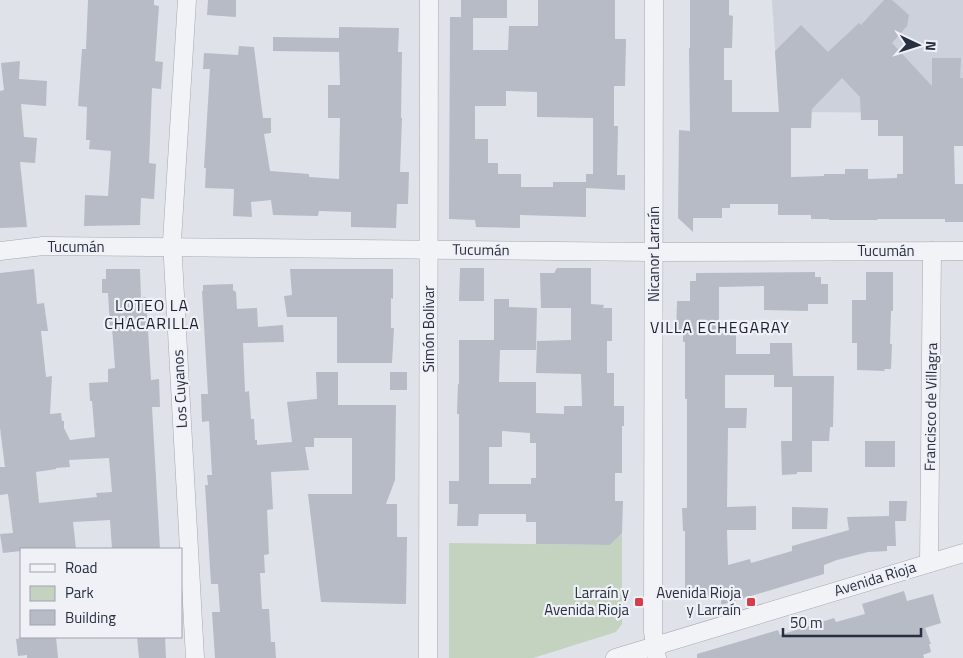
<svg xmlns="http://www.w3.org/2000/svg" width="963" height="658" font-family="'Titillium Web',sans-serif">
<rect width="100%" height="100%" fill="#dfe2e9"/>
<!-- built -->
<path fill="#cdd1db" d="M772,0H963V113L779,112Z"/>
<!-- green -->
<path fill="#c3d3c0" d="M622,533V624L616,632L533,658H449V543L610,545Z"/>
<!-- building -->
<g fill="#b6bbc6" fill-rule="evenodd">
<path d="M88,0H154V5L159,6L155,61L163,62L161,89L152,88L150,140L149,163L156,164L154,199L141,198L140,225L84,226L85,195L108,196L111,151L89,149L90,140H86L87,107L78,106L82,49H86Z"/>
<path d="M208,0H236V17L207,15Z"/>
<path d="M461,0H507V18H473V50H508L509,26H538V0H615V39H626L625,86H614V126H618L617,175H625V190L586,188V217L520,215V228L476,227L475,220L449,219L450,17H461ZM506,91L537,92V117L593,118V174H586V182H553V187H521V174H498V163H488V139H475V106H506Z"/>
<path d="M690,0H729V15L733,16L732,48H724V80H732V112H779L775,51L801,25L828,52L859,23L861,25L884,0H892L909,15L907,26L892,43L932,86V58H961L960,78H963V146H954L955,184H963V222H945V219H878L877,220H829V219H811V215H778V204H730V208H722V218H693V232L678,218L679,130L690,131L689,48H690ZM842,78L860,97L861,120H878V136H903V174H897V178L868,179V169H845V174H824V176L791,177V128H811L812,109Z"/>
<path d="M339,27L399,28L398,52H402L401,118H402L400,172H409L408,204H397L396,228L351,227V212L319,211L318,216L273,215L271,200L251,202L252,217L233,216L234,189L205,188L206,168H204L210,69H203L204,53L238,55L239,46L254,47L263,118H271V133L264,134L270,171L309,174V177L339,179L340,118H328V85H340L339,52L273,51V37L339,38Z"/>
<path d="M20,61L19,79L47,81L46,106L21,104L24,137L37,138L35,163L20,162L27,227L0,228V91L4,90L1,63Z"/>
<path d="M460,268H484V301H459Z"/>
<path d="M557,268H591V304L604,305L603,308H612V341H607V373H614V406H624V426H622V473H615V501H623L622,533L610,545L536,544V522H526V514H479L478,526H457L458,504H449V481H459V414H457L458,384H459V340H494V299H509V307L537,308L536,350H500L499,382H536V413L564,414V406H582L581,374L536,373L537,341L571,340V308H541L540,273H554ZM502,431L530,433V443H536V478H531V484H489V447H502Z"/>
<path d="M34,269L37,304L44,303L48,331H41L46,377L52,376L50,414L61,413L62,421H64V428L70,440L95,437L92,401H90L89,383L108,382V369L115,368L112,327H110L108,293H102V279H106V269H140L141,298L146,297L151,380L159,379L160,407H152L160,549H112L110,520L73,522L76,549H21V551L3,553L0,534L13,533L8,494L0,495V467H5L0,428V273ZM109,458L112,492L96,493L97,497L39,503L36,472L56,469V468L70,467L69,460Z"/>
<path d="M290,269H393V299L391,298V328H394L392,363H337V317H287L284,296L292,295Z"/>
<path d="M815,272V277H821V284H828V304H808V311L764,310V286L719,287V333H736V354H770V343H792L793,376H834L833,427H830L829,441H812V472H797V474L782,475L781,441H792V387H774V375H725V408H747L746,428H728L727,507L756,506V530H727L728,565L750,559L751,563L792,551V546L849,530L847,517L889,516V501H907L906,521H895L896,546H887V551L868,552L837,560L824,565V574L721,605V598H685V531H683L682,508H687V399H685V342H683V334H676L677,301H690V281H696V273Z"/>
<path d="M866,272H893V311H891L890,344H892L891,369H884L885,371L857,370V343H852V300H866Z"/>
<path d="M233,284V290L236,292L237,309L257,308L258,327L283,325L284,342L243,343L245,392L249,391L251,419H254L255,440H257V445L292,442L287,402L317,399L316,372H338V405H396L395,480L386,504H397V537H407L406,604L321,602L308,494H352V438H314V447H305L309,470L271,472L273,509L267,510L269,554L264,555L265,573H260L262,609H269L271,642H275L276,658H215L212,612H220L218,584H211L205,485H208L207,475H212L209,421L202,422L201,394H208L202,291H203V285Z"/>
<rect x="390" y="372" width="17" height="18"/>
<rect x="865" y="441" width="30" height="26"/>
<path d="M792,507L828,508L827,529H792Z"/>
<path d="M904,591L907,601L933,594L941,623L925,628L931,644H929L931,652L923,655L924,658H697V654L778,630L780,635L834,618L836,622L865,614L862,604Z"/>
<path d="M27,637H56L58,658H27V655L18,656L16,639Z"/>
<path d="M137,637H165L166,658H139Z"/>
</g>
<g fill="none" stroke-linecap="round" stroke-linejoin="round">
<!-- street casing -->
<g stroke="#a4a9b3" stroke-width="19">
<g id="street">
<path d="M187,0L172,241L195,658"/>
<path d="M654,0L653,632L657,658"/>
<path d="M0,251L43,246L654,252L963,251"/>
<path d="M929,563L932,251"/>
<path d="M428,658L429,0"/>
<path d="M615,658L963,553"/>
</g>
</g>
<!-- street -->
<use href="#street" stroke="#f2f3f7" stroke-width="18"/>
</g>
<!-- markers -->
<g fill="#d43e4a" stroke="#eff1f6" stroke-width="2">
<rect x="634" y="597" width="10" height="10" rx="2.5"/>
<rect x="746" y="597" width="10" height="10" rx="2.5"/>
</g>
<g text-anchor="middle" stroke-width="4.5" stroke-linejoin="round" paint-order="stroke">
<!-- street labels -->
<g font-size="15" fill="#272f41" stroke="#eff1f6">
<text x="76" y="252">Tucumán</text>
<text transform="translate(481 250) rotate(1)" y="5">Tucumán</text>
<text x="886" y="256">Tucumán</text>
<text transform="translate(654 254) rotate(-90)" y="5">Nicanor Larraín</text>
<text transform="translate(429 329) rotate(-90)" y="5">Simón Bolivar</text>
<text transform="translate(180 389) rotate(-93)" y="5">Los Cuyanos</text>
<text transform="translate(931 407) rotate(-89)" y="5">Francisco de Villagra</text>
<text transform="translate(875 579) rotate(-17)" y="5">Avenida Rioja</text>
</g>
<!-- poi labels -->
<g font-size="15" fill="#272f41" stroke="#eff1f6" text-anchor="end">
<text x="629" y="598">Larraín y<tspan x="629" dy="17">Avenida Rioja</tspan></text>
<text x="741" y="598">Avenida Rioja<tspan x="741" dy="17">y Larraín</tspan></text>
</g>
<!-- neighbourhood labels -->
<g font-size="16" letter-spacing="1" fill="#192031" stroke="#eff1f6">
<text x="152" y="311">LOTEO LA<tspan x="152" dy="18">CHACARILLA</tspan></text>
<text x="720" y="333">VILLA ECHEGARAY</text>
</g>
</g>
<!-- legend -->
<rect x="20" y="548" width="162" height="90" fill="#eff1f6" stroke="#9fa3ae"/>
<rect x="30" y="564" width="25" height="8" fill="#f2f3f7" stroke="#9fa3ae"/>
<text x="65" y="573" font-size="15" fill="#272f41">Road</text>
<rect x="30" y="586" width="25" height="15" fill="#c3d3c0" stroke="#9fa3ae"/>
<text x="65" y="598" font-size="15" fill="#272f41">Park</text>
<rect x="30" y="610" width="25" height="15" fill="#b6bbc6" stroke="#9fa3ae"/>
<text x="65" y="623" font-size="15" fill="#272f41">Building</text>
<!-- north arrow -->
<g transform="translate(918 45) rotate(94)" stroke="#eff1f6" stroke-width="4" paint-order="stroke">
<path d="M0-4L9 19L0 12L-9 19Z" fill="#272f41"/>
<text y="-8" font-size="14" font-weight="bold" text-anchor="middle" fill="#272f41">N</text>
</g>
<!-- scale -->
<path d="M783 628v8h138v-8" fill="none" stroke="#272f41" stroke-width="2.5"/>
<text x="790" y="628" font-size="15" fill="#272f41" stroke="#eff1f6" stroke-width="4" paint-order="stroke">50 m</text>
</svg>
